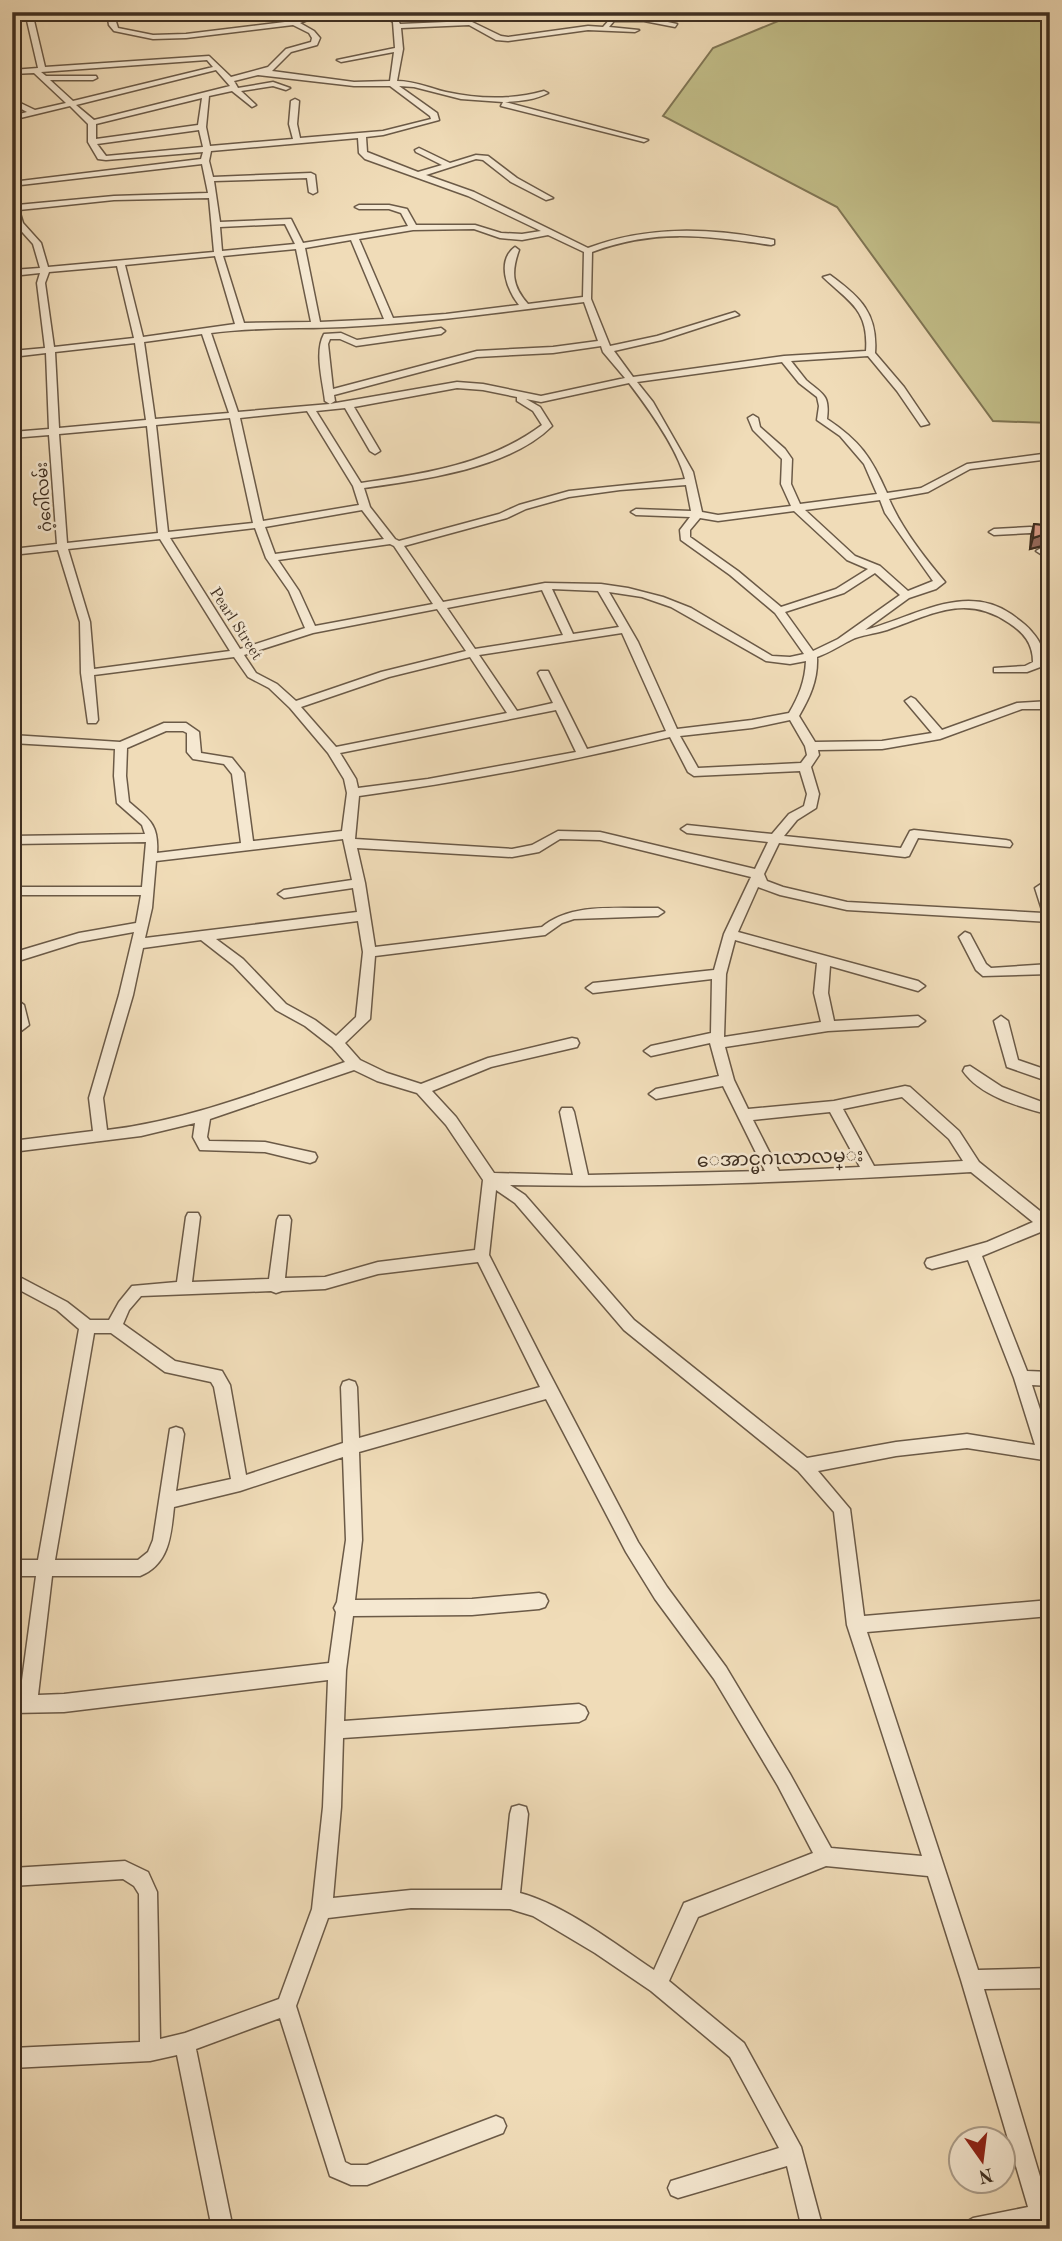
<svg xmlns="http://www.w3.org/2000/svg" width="1062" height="2241" font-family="'Old Standard TT','Noto Sans Myanmar',serif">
<rect width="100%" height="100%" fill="#f0dcb8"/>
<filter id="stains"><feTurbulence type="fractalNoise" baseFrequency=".00286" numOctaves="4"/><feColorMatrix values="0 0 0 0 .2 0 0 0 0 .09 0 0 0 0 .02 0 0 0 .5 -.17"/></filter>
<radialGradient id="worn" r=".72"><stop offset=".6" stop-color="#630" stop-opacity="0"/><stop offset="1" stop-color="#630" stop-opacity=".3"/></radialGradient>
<!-- green -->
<path fill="#c2be89" stroke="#807655" stroke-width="2" d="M800,12H1050V423L993,421L837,207L663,116L713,48Z"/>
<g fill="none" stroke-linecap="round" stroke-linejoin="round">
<!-- minor casing -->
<g stroke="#6b5a47" stroke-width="3">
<g id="minor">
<path d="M25,12H32L45,67L209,56L231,77L268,67L286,49L311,42L312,38L309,33L293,25L186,38L153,39L114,31L109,25L107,12H113L118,28L153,35L186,34L293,21L317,12H327L300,23L314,31L320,38L317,45L291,52L272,71L354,82L390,81L394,52L341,62L337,60L395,48L393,22L378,12C386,12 397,15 400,24L470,21L501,36L508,37L588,26L603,27L612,17H644L677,24L675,27L644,21H614L609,27L639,30L635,32L588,30L508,41L496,40L469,25L401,28L403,49L397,81C415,81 429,88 446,92C478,99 512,100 544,91L548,93C535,100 520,101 505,102L648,140L644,142L501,106L503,102L461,99L414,87L399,86L437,113L439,120L383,135L366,137L367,152L418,172L442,165L416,152L415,150L419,148L450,163L476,155L488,156L517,178L553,198L546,200L511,182L483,160L476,159L426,175L474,192L588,248C649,225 711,228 774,240V244L771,245C705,236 657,228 592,252L591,299L610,346L657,336L735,312L739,315L662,340L614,351L633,377L784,356L866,351C869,309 849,302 823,277L830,275C860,297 878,313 875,353L904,387L929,424L921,426L897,391L868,356L791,361C796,367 801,374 806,380C823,395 830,394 827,419C860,441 871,457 887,493L921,488L967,464L1050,453V459L970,469L928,492L889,499C902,529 924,557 945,582L936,589L909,598L865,630C913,618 964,582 1011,614C1019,620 1026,624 1032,632C1040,641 1047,654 1043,666L1027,672H994V668L1025,666L1033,662C1033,644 1024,633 1009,623C965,593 931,615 887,630C875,634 860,635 851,640C839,646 829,653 817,657C818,680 810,697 799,716L815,742L882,741L932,733L905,701L911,697L915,699L942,730L1017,703L1050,701V709H1022L940,739L882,749L818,750L819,755L811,767L819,794L816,808L797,820L784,836L901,848L910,831L914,830L1006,840L1010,841L1012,844L1010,847L918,838L909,856L905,857L779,843L764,874L767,881L783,887L847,902L1043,913L1035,888L1041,884L1045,885L1050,896V922L847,910L780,895L758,887L738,932L918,981L925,986L918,991L830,966L828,993L834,1021L918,1016L925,1021L918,1026L828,1031L725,1047L734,1080L748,1109L834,1101L905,1086L910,1087L959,1131L979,1162L1050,1219V1234L1043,1231L982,1256L1027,1371L1050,1372V1386L1032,1385L1050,1440V1461L967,1448L896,1456L818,1471L850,1509L864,1616L1050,1600V1616L867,1632L978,1970L1050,1968V1988L984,1989L1050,2210V2229L1034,2227L963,2229L966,2222L973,2218L1028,2207L961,1980L928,1876L826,1866L698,1917L669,1981L744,2043L801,2147L823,2229H802L787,2166L678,2198L671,2195L668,2188L671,2181L779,2148L730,2057L651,1991L595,1953L533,1916L510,1909L411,1908L328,1918L296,2006L345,2162L351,2165H367L496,2116L503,2119L506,2126L503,2133L367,2185H351L330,2176L280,2018L196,2049L233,2229H212L177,2055L150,2061L12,2068V2048L140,2042L139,1894L134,1886L123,1879L12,1886V1868L125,1861L148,1872L157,1892L160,2039L185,2033L279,1999L312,1909L323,1807L328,1680L64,1712L12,1713V1695H20L36,1576H12V1560H38L79,1329L57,1310L12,1286V1273L67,1302L90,1320H109L119,1302L132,1286L177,1282L186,1217L188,1213H198L200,1217L192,1282L269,1279L277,1220L279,1216H289L291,1220L285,1278L325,1277L378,1262L475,1250L483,1180L446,1125L417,1093L377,1081L354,1070L210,1119L207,1137L209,1141L265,1142L315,1153L317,1157L315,1161L310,1163L265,1152L200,1150L193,1137L195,1123L141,1136L12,1152V1141L93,1131L89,1098L119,995L134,932L79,942L12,963V953L79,933L136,923L141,895H12V887H142L146,842L12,844V836L145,834L142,825L117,803L114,776L115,749L12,743V735L120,742L164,723H186L199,732L201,753L232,758L244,773L253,841L342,831L347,793L344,779L328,753L290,708L269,688L248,677L234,657L94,675L98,720L96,723H88L81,673L80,622L58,550L12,555V549L57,544L49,435L12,438V432L49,429L46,353L12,357V351L45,348L37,283L40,273L12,276V270L40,268L33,244L15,224L12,200L17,205L114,196L208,193L202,164L12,186V182L201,159L203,152L106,160L98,159L88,142V124L70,106L12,120V116L27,112L12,104V99L35,110L66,103L34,73L12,74V70L38,68ZM207,60L213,67L73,101L50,80H93L97,78L96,76H46L41,72ZM216,70L230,86L94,120L76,105ZM258,75L354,86H390L430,116L431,119L383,131L300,138L297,124L299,101L295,99L291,101L289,124L293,139L210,146L206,127L209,96L232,91L252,107L256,105L241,91L273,86L286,90L290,88L273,82L238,88L234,81ZM202,98L198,125L96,139V124ZM199,130L203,147L106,156L97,144ZM358,138L359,153L365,159L468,196L541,231L522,234L501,233L475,225H416L407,209L389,205H359L355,207L359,209H389L401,213L408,226L303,243L291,219L220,222L214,181L307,178L309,192L313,194L317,192L315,175L311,173L213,177L209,161L211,151ZM209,198L214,252L48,267L41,243L23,223L19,210L114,200ZM285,224L295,244L222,251L220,227ZM474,229L500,238L522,240L548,235L584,252L583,297L528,304C512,286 511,272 519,250L515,247C496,261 507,290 519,305L446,314L393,318L359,239L413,230ZM351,240L384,319L320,322L305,248ZM296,249L311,322L244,323L223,256ZM215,256L235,324L143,337L125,265ZM117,266L134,338L54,347L45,283L49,272ZM584,302L598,341L553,347L477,351L333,389L328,344L330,339H340L356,346L441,334L445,331L441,328L357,340L341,333L324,334C314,352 323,382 325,401L330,404L238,412L211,333C255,327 300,329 344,327C425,323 504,312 584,302ZM202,334L229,413L155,419L144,342ZM135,343L146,420L59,428L55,352ZM601,346L603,352L625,378L541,396L483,384L457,382L330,404L335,401L334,395L477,357L553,353ZM782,362L799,383L817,397L819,406L817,420L840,436L864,464L877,494L800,504L791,484L792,459L785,449L760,427L758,418L753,415L748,418L753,430L782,459L781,484L791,506L718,515L702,512L693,472L653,402L637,382ZM629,383C648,408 678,449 685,479L569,491L519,505L499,514L399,541L395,539L370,507L364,488C421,480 509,469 552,426L540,407L526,399L541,402ZM457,388L483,390L517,397V401L533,411L542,425C490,464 424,474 361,483L316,411L345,408L370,451L375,454L380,451L354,407ZM307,411L353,486L359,505L263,521L240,418ZM230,418L253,523L168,532L156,425ZM147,426L158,533L67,543L59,434ZM686,485L691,511L636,509L631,512L636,515L690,517L680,530L681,540L730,575L775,613L804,654L790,657L772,656L691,608L663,597L628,588L601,584L545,583L443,602L404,546L507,518L526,509L569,497L620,490ZM880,500L885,513L933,581L908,591L880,566L855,556L805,510ZM362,510L384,539L275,554L265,527ZM794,511L847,560L868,569L836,589L781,607L738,571L690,537V530L700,518L718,521ZM255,528L266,558L289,591L305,628L240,649L170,538ZM160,539L230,651L94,669L90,622L68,549ZM390,544L394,546L433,604L315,626L299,591L278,560ZM875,573L900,595L838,639L813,651L785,612L844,593ZM552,589L598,591L619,627L573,634ZM542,590L563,635L475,649L447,608ZM609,592L642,597L671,607L766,661L790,664L806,661C805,681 799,696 789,713L752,720L677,729L638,642ZM437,609L466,651L381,672L296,701L277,684L256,673L244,655L313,633ZM622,633L666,731L587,749L548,671H540L538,673L553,703L517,711L479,655ZM470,657L507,713L336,747L301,707L389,677ZM556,710L576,752L428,779L358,788L356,779L340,753ZM790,720L805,746L807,755L801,763L698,768L680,736L752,728ZM166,731H183L187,733V752L193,759L224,764L232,774L241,843L157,853C159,824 149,819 129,802L126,776L127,748ZM670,737L688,772L694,776L800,771L807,794L804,806L789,814L772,834L687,825L681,829L687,833L768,842L755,869L600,832L558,831L532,845L512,849L355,839L359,796C463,782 567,762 670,737ZM343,839L352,880L284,890L278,894L284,898L353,888L357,912L145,938L152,908L156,861ZM560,839L600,840L751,877L724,934L714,970L593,983L586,988L593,993L712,979L711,1033L651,1046L644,1051L651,1056L710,1043L719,1076L656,1089L649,1094L656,1099L723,1086L765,1171L588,1175L574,1112L572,1108H562L560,1112L573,1175L494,1173L456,1117L432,1091L491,1067L577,1047L579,1043L577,1039L572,1038L488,1058L421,1084L387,1073L360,1060L345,1043L370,1019L375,956L545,935L562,923L574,919L658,916L664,912L658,908C620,909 572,902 542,927L375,947L365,883L357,848L512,857L539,852ZM358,921L363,952L356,1017L336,1036L315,1020L286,1004L243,959L216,939ZM201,940L233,965L276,1010L305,1026L332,1047L345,1062C267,1089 190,1120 107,1130L103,1098L133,995L143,948ZM735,940L817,963L814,993L821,1022L724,1037L726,974ZM902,1097L949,1139L963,1161L874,1166L843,1109ZM830,1112L860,1167L779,1171L753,1120ZM971,1172L1033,1222L987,1242L927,1259L925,1263L927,1267L932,1269L968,1260L1014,1378L1035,1445L967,1434L896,1442L807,1458L634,1320L525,1195L510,1185C664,1188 817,1181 971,1172ZM496,1190L515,1203L624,1330L798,1471L834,1512L847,1625L922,1856L831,1848L790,1774L726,1667L667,1587L638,1542L542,1359L489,1255ZM478,1262L540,1387L359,1438L357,1387L355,1382L349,1380L343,1382L341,1387L343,1443L246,1475L230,1385L222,1371L175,1361L123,1324L129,1310L141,1296L271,1291L276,1293L282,1291L325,1289L378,1274ZM94,1333H111L165,1372L211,1382L214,1387L231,1479L176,1491L184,1434L182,1429L176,1427L170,1429L153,1540L148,1552L138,1560H55ZM546,1399L626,1552L655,1599L714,1679L778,1786L813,1853L684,1903L654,1970C615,1944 565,1905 520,1893L528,1814L526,1807L519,1805L512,1807L510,1814L502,1890H411L333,1898L341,1807L343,1738L579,1722L585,1719L588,1713L585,1707L579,1704L344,1721L346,1670L353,1616L472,1615L539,1609L545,1607L548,1601L545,1595L539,1593L472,1599L355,1600L362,1540L359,1452ZM343,1457L346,1540L337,1602L334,1608L336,1612L329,1663L64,1694L38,1695L52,1576H140C170,1564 171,1534 174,1507L240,1491Z"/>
<path d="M273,12H301L266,17L263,15Z"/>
<path d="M1030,527L1050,530V536L1030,533L994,535L989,532L994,529Z"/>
<path d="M1041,548L1050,552V560L1036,551Z"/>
<path d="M965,932L970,934L986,964L991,968L1050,964V974L983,976L976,970L959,937Z"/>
<path d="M12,996L24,1005L29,1025L12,1038V1026L15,1023Z"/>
<path d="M1001,1016L1008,1021L1018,1060L1050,1071V1082L1007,1067L994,1021Z"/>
<path d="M970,1066L1002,1087L1050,1105V1115C1021,1107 981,1097 963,1071L965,1067Z"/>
</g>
</g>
<!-- minor -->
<use href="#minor" fill="#f5e8d1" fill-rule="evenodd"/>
</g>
<!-- wall -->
<path fill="#b88472" stroke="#3f2f21" stroke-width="2" d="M1034,524L1050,526V549L1042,546L1030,549L1031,536Z"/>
<!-- shaded-wall -->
<path fill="#966b5d" stroke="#3f2f21" stroke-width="2" d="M1045,534L1042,546L1030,549L1033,538Z"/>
<!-- building -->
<path fill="#d69985" stroke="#3f2f21" stroke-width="2" d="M1034,524L1050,526V536L1045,534L1033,538Z"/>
<g text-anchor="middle" stroke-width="5" stroke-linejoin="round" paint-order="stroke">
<!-- far-street labels -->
<g font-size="16" fill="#3f2f21" stroke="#f5e8d1">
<text transform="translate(43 497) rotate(-94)" y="6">ဂံ့ဂေါ်လမ်း</text>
<text transform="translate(237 623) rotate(57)" y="6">Pearl Street</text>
</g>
<!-- street labels -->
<g font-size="19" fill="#3f2f21" stroke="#f5e8d1">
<text transform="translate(780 1157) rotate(-2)" y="7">ေအာင္မဂၤလာလမ္း</text>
</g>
</g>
<!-- margin -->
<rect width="1062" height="2241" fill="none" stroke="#f0dcb8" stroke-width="42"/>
<rect x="14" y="14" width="1034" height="2213" fill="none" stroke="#3f2f21" stroke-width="3.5"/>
<rect x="21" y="21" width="1020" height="2199" fill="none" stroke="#3f2f21" stroke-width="2"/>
<!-- north arrow -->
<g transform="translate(982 2160) rotate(166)"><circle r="33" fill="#f5e8d1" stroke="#ac9e8b" stroke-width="2"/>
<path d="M0-5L12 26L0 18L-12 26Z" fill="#8f2418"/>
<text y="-10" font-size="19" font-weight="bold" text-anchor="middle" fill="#3f2f21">N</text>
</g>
<rect width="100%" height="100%" filter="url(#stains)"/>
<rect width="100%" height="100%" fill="url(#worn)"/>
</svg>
